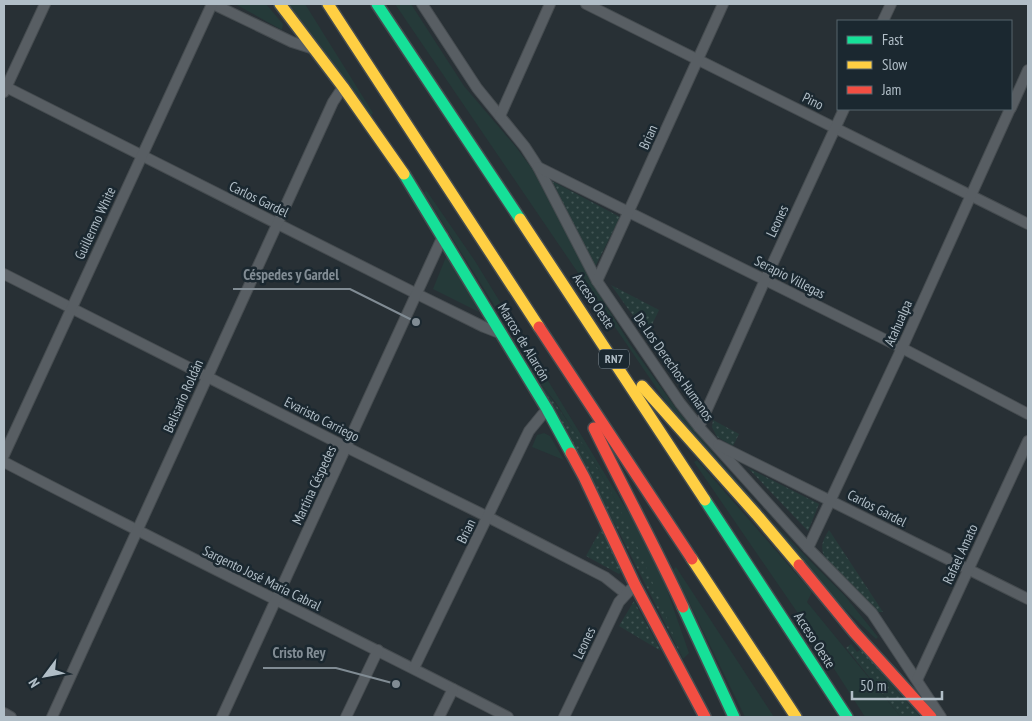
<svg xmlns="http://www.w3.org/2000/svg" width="1032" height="721" font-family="'PT Sans Narrow',sans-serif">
<defs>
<pattern id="park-dots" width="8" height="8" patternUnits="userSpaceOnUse" patternTransform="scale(1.25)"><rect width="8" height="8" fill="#253a39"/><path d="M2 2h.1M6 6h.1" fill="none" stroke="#425554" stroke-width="1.8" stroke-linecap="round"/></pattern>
</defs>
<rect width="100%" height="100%" fill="#283035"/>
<!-- green -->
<g fill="#253a39">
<path d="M235,4H266L283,24L282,30Z"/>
<path d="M288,4H305L373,113L371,116Z"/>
<path d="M395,4H411L464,86L516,147L533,170L593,284L630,344L678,411L771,521L845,596L878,637L876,639L822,587L666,402Z"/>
<path d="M426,190L475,261L633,520L663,578L689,653L683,659L639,553L611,492L595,464L556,403L534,375L511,332L424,193Z"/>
<path d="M448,252L479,312L433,289Z"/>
<path d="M544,433L550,436L564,460L532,447L537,435Z"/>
<path d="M697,460L812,592L807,602L901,717H865L806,625L694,462Z"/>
<path d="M676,567L774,717H745L673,570Z"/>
</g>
<!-- park -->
<g fill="url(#park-dots)">
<path d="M552,181L620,217L595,267Z"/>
<path d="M611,285L659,310L647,335Z"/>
<path d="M534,375C562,412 589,451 611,492C639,545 661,603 683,659L620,534Z"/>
<path d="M713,420L739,434L733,446L717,437L712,427Z"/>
<path d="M748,468L819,504L808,531Z"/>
<path d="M601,529L622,571L619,574L586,556Z"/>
<path d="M829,530L883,612H875L824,556C820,545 823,540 829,530Z"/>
<path d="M634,601L661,651L619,626Z"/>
<path d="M851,644L857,652L862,649L920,717H901L846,648Z"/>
</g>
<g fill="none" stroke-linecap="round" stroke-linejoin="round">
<!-- street casing -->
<g stroke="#464c50" stroke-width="12">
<g id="street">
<path d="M213,4L292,42L314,49"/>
<path d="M422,4L477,88L525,147L538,167L597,281L680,403L699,427L808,548L872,613L941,717"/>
<path d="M586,4L1028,224"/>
<path d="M883,21L891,4"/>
<path d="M4,86L417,294L484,327L502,334"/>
<path d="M4,92L45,4"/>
<path d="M1011,108L1028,70"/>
<path d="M500,116L550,4"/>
<path d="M538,167L902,348L1028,414"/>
<path d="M4,274L346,447L488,517L605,577L625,593"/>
<path d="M597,281L723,4"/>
<path d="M699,427L765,280L844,109"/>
<path d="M718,445L1028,599"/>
<path d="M4,455L212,4"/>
<path d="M4,462C171,549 341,631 508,717"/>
<path d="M808,548L902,348L1010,109"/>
<path d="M414,668L529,431L547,409"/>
<path d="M917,680L1028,441"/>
<path d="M4,713L11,717"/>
<path d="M52,717L333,102L343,87"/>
<path d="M222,717L443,236"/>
<path d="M346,717L378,650"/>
<path d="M439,717L453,689"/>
<path d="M564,717L619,602L631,589"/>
</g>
</g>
<!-- fast casing -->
<g stroke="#464c50" stroke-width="14">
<g id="fast">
<path d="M377,4L520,219"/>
<path d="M404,174L547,409L571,453"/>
<path d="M705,500L847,717"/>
<path d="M683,607L734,717"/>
</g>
</g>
<!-- slow casing -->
<g stroke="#464c50" stroke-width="14">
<g id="slow">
<path d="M280,4L343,87L404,174"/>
<path d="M328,4L539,327"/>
<path d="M520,219L705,500"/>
<path d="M642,386L756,514L799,565"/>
<path d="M692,559L796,717"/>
</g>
</g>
<!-- jam casing -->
<g stroke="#464c50" stroke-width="14">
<g id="jam">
<path d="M539,327L692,559"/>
<path d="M594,428C623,488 655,546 683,607"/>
<path d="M571,453L584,477L635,585L705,717"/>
<path d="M799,565L854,632L931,717"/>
</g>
</g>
<!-- street -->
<use href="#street" stroke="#585e63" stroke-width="10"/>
<!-- fast -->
<use href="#fast" stroke="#16e098" stroke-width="11"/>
<!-- slow -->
<use href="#slow" stroke="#ffcf43" stroke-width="11"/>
<!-- jam -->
<use href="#jam" stroke="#f24e42" stroke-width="11"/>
</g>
<g text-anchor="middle" stroke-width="5" stroke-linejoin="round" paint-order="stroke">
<!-- shield labels -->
<rect fill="#1b2830" stroke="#84919a" stroke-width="1" x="599" y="349.5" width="30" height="19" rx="4"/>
<g font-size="12" font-weight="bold" fill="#b1bec7">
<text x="614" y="363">RN7</text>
</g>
<!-- street labels -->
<g font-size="14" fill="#b1bec7" stroke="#1b2830">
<text transform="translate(813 101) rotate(26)" y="5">Pino</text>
<text transform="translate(648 137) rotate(-66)" y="5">Brian</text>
<text transform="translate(259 199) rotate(26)" y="5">Carlos Gardel</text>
<text transform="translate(777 221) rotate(-65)" y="5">Leones</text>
<text transform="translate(95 223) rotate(-65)" y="5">Guillermo White</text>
<text transform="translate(790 277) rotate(27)" y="5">Serapio Villegas</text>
<text transform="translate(594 301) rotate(56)" y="5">Acceso Oeste</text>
<text transform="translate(898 323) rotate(-66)" y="5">Atahualpa</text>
<text transform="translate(524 342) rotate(59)" y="5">Marcos de Alarcón</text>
<text transform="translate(674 367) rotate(55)" y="5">De Los Derechos Humanos</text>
<text transform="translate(183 396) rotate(-66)" y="5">Belisario Roldán</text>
<text transform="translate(322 419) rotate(27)" y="5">Evaristo Carriego</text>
<text transform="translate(314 485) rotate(-65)" y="5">Martina Céspedes</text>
<text transform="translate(877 508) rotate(27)" y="5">Carlos Gardel</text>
<text transform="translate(466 531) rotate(-64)" y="5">Brian</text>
<text transform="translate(960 554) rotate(-65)" y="5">Rafael Amato</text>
<text transform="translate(262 578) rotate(26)" y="5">Sargento José María Cabral</text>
<text transform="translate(815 640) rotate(57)" y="5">Acceso Oeste</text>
<text transform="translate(584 643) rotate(-65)" y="5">Leones</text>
</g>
</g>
<!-- callouts -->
<path fill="none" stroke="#818c94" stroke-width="2" d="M416 322L350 289H233M396 684L336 668H263"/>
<g fill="#818c94" stroke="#1b2830" stroke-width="2">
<circle cx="416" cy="322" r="5"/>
<circle cx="396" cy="684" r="5"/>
</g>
<g font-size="15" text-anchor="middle" font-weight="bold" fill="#818c94" stroke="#1b2830" stroke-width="5" stroke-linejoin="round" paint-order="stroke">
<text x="291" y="280">Céspedes y Gardel</text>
<text x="299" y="658">Cristo Rey</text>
</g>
<!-- border -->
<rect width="1032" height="721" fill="none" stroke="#b1bec7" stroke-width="10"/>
<!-- legend -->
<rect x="837" y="20" width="175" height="90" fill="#1b2830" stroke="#57646c"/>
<rect x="847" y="36" width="25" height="8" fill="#16e098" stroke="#57646c"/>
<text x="882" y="45" font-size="15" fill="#b1bec7">Fast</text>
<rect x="847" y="61" width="25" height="8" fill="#ffcf43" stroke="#57646c"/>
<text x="882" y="70" font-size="15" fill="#b1bec7">Slow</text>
<rect x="847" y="86" width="25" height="8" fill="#f24e42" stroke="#57646c"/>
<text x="882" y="95" font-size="15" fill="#b1bec7">Jam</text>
<!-- north arrow -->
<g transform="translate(45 676) rotate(238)" stroke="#1b2830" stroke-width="4" paint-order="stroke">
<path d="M0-4L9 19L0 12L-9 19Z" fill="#b1bec7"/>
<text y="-8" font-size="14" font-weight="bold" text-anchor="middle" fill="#b1bec7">N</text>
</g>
<!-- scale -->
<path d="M852 691v8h90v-8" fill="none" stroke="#b1bec7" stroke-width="2.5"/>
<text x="860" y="691" font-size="15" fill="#b1bec7" stroke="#1b2830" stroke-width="4" paint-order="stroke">50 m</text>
</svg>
